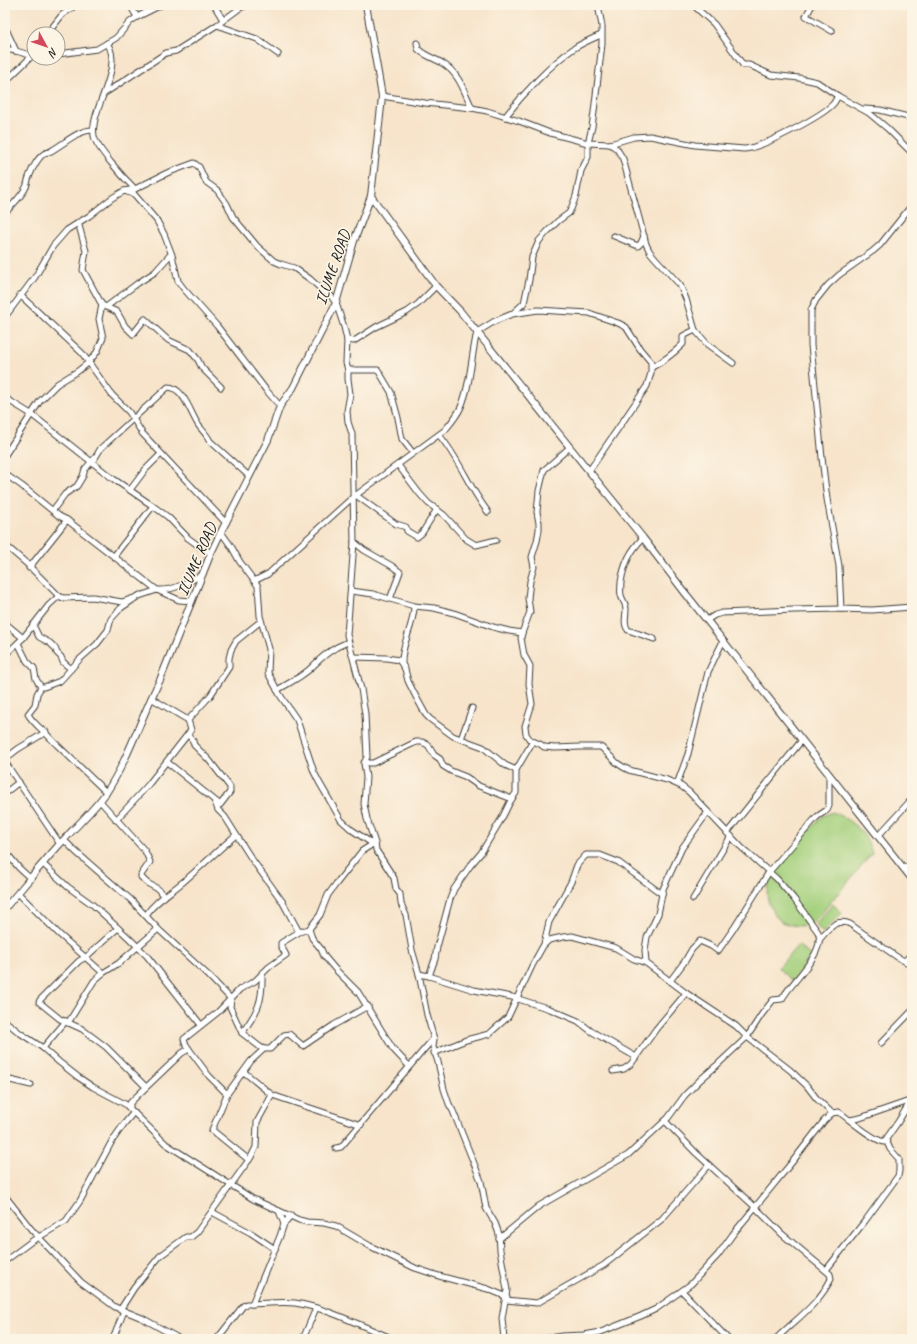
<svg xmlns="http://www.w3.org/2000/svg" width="917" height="1344" font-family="Caveat,sans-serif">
<rect width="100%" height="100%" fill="#fcf5e5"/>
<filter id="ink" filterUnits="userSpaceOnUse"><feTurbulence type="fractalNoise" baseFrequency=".025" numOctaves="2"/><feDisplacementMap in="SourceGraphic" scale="8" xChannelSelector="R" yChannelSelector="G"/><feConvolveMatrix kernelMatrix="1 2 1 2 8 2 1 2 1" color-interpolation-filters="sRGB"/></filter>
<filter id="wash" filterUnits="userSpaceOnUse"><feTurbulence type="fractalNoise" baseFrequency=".012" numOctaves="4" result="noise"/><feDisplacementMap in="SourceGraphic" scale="16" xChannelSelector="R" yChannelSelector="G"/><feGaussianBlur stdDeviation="0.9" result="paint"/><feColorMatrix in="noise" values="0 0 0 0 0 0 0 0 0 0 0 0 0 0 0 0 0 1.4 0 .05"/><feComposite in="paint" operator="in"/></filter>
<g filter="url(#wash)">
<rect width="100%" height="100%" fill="#f7e4cb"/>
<!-- green -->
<g fill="#a4d07d" stroke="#60764c">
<path d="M833,812C853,822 866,831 872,853L821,914L810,925L801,926L791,925L781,922L774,914L769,904L767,895L768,878L819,819L825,815Z"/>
<path d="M833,904L842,913L823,933L815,924Z"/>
<path d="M798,945L811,956L792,981L778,968Z"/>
</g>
</g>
<g filter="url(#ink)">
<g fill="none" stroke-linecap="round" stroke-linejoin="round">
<!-- minor casing -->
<g stroke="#3d3a36" stroke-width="7">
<g id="minor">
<path d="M130,5L137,17"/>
<path d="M214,5L223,20"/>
<path d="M693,5L714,24L743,65H749L771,75L799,78L817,82L838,96L869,113L888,129L912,153"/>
<path d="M812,5L806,16L832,31"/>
<path d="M217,25L240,8L247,5"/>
<path d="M5,27L16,51"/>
<path d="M47,34L62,15L76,5"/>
<path d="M107,43C125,68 89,110 94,136C96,148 125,179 135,189"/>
<path d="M417,43L418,49C425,56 434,58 442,63C459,73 464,91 472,108"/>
<path d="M5,49L16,51L33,56"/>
<path d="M58,54L97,49L116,38L130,22L137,17L161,5"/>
<path d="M5,82L34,54"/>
<path d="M105,93L166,53L176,51L217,25L257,39L278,54"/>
<path d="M382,96L425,103L472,108L487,111L519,121L550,133L588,143L610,144L634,137L650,136L695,145L744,149C760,149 822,116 833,104C835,102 836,99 838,96"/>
<path d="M864,109L880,110L912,118"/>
<path d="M505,117C523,94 550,65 573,49C582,43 592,39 601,35"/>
<path d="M610,144L617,149L623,159L646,244L650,252L656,259L680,285L686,299L695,330L708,345L733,363"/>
<path d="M124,191L135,189L167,173L194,163L199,167L206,182L217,190L227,204L233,217L257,246L274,261L281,264L294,268L310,279L322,290L331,296L336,303L344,327L347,340L346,363L348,370V379L350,394L347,411L348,422L352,434L354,542L347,635L361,689L365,714L367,757L364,763L366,777L364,804L367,819L375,843L376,850L394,878L396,889L400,894L401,904L406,915L412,950L419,974L427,1015L434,1039L433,1047L438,1062L444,1089L449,1104L453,1111L481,1181L486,1208L495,1223L499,1234L500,1250L507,1290L502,1318L504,1339"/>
<path d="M5,213C12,205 20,198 25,189C28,185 27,181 29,177C32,169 40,152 49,152C63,145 77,130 93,130"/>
<path d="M78,222L86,251L83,270L102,305L117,312L125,326L133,334L145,319L168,340L190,350L198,360L202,368L221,387"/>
<path d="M614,236L638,246L641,243L644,236"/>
<path d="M20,295L82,353L112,395L129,412L142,433L226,523"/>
<path d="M106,307L138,283L155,272L171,254"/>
<path d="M512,314L524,303L529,280L532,257L536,248L539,241L547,232L558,221L569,213L571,209L576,196L581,171L588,157V143L592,127L594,112L602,44V26L598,5"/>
<path d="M5,317L35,277L53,246L67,230L89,216L112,198L124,191L127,192L134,194L157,221L164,234L172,255L178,281L184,289L217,326L266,390L280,406"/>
<path d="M347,340L354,341L376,327L407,312L418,304L436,286"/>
<path d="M652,367C664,361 674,353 683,344V336L695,330"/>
<path d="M348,370H378L391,392L398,418L402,439L413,453"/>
<path d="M5,398L31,414L112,478L153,506L168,517L188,538L199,546L211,553"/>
<path d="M439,435C459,458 469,488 488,512"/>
<path d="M5,455L40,401L57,384L78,371L88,363L97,352L103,338L99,319L102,305"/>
<path d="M398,465L419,493L428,503L444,515L466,539L476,545L496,540"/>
<path d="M5,474L22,486L59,516L67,520L157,590C173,591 189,582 203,574"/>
<path d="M130,490L145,470L161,454"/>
<path d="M357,496L396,524L406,527L407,531L417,537L422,533L437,509"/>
<path d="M53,510L65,494L77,486L83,476L85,469L95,458L101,448L168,387C184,387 191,415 199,426C203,431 207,435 210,441L249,476"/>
<path d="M221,532L231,546L240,562L258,586L260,616L269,649L268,673L280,695L297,720L314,772L319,782L341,820L352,830L373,844L374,843"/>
<path d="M643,538C630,551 624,564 621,582C621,586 620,591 621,595C622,600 626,603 626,609C626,617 623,624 628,630L654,639"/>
<path d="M354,542L364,550L392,566L400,572L390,599"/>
<path d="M5,545L26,563L59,596L63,598L93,597L122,602L157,590L179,600L192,601"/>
<path d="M114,556L153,506"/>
<path d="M29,568L67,520"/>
<path d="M254,581L268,574L352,498L445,430C451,423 457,416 461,407C471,384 471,356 477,332L495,321L512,314L538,310L589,313L618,323L626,327L640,349L651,362V373L647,386L589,471"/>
<path d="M351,591L373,594L414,606L434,608L454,613L493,627L509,631L522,633"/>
<path d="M841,609L839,566L827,499L822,458L811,345V310L816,300L828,285L839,275L873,251L880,245L912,205"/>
<path d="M707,620L715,615L722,613L794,610L841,609L872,610L912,607"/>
<path d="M5,623L23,638"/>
<path d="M33,625L39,637L50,643L55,648L57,653L61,657L63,662L71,669"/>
<path d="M18,643L27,661L34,668L36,679L41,687"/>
<path d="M5,655L23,638L49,605L59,596"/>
<path d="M354,657L387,658L399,660L405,669L408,681L415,695L426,715L430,719L453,736L483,747L505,765L516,770"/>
<path d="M402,663C401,643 414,627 414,606"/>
<path d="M277,690C289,683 302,677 312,667C323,656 332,648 348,642"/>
<path d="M151,698L188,720L191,730L188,734L193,741L194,745L209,760L230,787V792L220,805L215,802"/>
<path d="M188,720L210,696L229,667V658L231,650L236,641L261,621"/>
<path d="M461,739L472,708"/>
<path d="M5,759L18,749L46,732"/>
<path d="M5,762L60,844"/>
<path d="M167,762L218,803"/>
<path d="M364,763H373L416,742H422L428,745L434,755L440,759L443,766L451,771L466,777L479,786L512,799"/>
<path d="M677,784L688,754L708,672L723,641"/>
<path d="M106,792L52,740C45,731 33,724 28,714L35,705L37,694L41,687H44L60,681L80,659L97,644L108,630L111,619L121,608L140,595"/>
<path d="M5,793L19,782"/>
<path d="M100,801L145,851L150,862L141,875V877L147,883L158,889L164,897"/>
<path d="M215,802L218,810L225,817L251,858L282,901L299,932"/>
<path d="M708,812L682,848L663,889L658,914L647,937L645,950L646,963L686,993L736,1026L747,1037L790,1070L807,1086L817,1099L832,1113"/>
<path d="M116,820L148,785L188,734"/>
<path d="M727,833L802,740"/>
<path d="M878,836L912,799"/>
<path d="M64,840L76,852L131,900L158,929L208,975L231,999L230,1007L242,1033L260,1047L264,1049L251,1061L227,1094L212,1130L249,1160"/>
<path d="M5,851L19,868L31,879"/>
<path d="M43,864L68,887L93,905L129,938L147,956L201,1025"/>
<path d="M904,869L912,863"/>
<path d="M18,893L60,935L103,973"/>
<path d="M693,899L731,836"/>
<path d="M147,916L146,915C155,901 170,893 183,882C201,867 218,850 236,835"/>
<path d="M118,928L86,957L79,961L40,1000L39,1002L60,1019L82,1029L106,1047L146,1087"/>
<path d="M309,929L312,938L321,949L324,956L335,969L358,992L393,1049L409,1066"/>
<path d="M819,940C829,929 835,918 850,924L897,957L912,965"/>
<path d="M544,944L549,922L571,882L577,865L586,855H600L618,862L662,894"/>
<path d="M905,961L912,953"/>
<path d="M419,974L429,976L474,990L512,997L550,1009L578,1021L591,1031L636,1057"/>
<path d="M429,976L435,959L437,947L450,899L454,889L470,866L481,853L502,818L511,800L516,793V770L533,741"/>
<path d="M670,981L685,961L692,949L700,941L711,946L718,951L734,928L769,872L814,820L818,816L827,810L829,805V774"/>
<path d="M5,1021L20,1033L43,1048L59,1062L78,1077L93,1087L125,1104L166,1144L253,1199L299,1220L307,1222L324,1223L336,1226L370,1246L415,1268L439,1276L488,1289L507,1297"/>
<path d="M68,1023L94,981L103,973L119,963L158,929"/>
<path d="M242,1033C258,1011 263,1002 262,973"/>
<path d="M881,1043L912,1011"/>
<path d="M43,1048L66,1021"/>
<path d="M189,1049L209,1076L227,1094"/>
<path d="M264,1049H270L284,1035L289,1034L303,1046L334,1025L368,1006"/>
<path d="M434,1053L466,1040L489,1034L508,1017L533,964L543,946L549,940L563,937L572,936L616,948L634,959L646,963"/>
<path d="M613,1071L624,1069L631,1064L656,1029L686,993"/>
<path d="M244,1072L272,1095L361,1125"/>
<path d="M5,1080H10L31,1085"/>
<path d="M130,1108V1103L138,1095L182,1053L189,1049L185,1043L184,1039L218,1012L240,989L255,981L269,967L286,955L281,946V943L299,932L309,929L320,915L328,895L336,884L362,851L373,844"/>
<path d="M850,1120L860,1118L912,1100"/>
<path d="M665,1121L696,1153L755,1207L782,1234L830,1274L831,1279C818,1305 796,1319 776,1339"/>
<path d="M336,1148L341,1147C372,1111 402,1075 433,1039"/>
<path d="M5,1196L31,1229L81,1282L115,1307L142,1318L180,1339"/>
<path d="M279,1211L284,1224"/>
<path d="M212,1212L251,1233L275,1249"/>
<path d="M499,1239L539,1206L628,1155L668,1118L685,1095L700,1080L716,1066L747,1037L762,1014L773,1000L782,999C791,982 827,952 818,932L794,899L777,879L740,846L689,792L681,786L667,780L629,770L623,767L617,763L602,748L600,747H580L555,748L544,747L540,744L530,740L526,734L525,726L532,704L529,684L530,666L524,655L521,638L522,633L530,612L528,598L530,581L534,567L532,557L537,541L539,530V523L537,512L539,491L544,470L570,447"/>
<path d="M5,1261L32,1241L66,1221L80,1201L112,1141L124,1124L134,1112"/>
<path d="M826,1270L865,1221L898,1176L899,1171V1159L890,1149L886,1140"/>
<path d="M682,1291L728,1339"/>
<path d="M506,1300L537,1303L604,1265L662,1219L709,1165"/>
<path d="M252,1304L280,1236L284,1224L291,1215"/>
<path d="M120,1310L134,1288L160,1256L186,1237H191L197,1232L251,1157L256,1147L257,1122L272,1095"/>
<path d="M113,1339L124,1311"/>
<path d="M217,1339L243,1306L246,1304C263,1304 279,1301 295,1303C328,1308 363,1327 394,1339"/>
<path d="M303,1339L316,1308"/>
<path d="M543,1339L562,1336L584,1335L601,1332L641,1316L656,1309L691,1284L718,1255L733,1234L793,1161L824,1121L832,1113L839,1112C850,1120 871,1139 884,1142L898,1122L912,1099"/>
</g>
</g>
<!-- tertiary casing -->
<g stroke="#3d3a36" stroke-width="8">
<g id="tertiary">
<path d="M371,196L436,286L460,311L643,538L686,594L912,879"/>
<path d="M5,908C23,887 40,866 59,845C74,828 92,812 106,793C129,758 141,717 160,680L211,553L221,532L268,440L280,406L293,388L336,303L354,241L371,196L381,107L382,96L366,5"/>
</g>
</g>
<!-- minor -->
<use href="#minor" stroke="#fff" stroke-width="5"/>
<!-- tertiary -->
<use href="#tertiary" stroke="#fff" stroke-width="6"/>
</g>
</g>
<g text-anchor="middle" stroke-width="3.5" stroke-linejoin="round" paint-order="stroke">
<!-- street labels -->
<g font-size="16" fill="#1c1c1c" stroke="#fcf5e5">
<text transform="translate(332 267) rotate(-71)" y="6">ILUME ROAD</text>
<text transform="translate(196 559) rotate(-67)" y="6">ILUME ROAD</text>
</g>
</g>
<!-- margin -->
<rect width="917" height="1344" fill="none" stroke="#fcf5e5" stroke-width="20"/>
<!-- north arrow -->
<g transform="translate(46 46) rotate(130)"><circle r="19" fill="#fcf5e5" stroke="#a29e95"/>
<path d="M0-3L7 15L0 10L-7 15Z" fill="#d1495b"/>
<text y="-6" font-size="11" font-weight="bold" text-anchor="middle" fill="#1c1c1c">N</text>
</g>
</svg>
